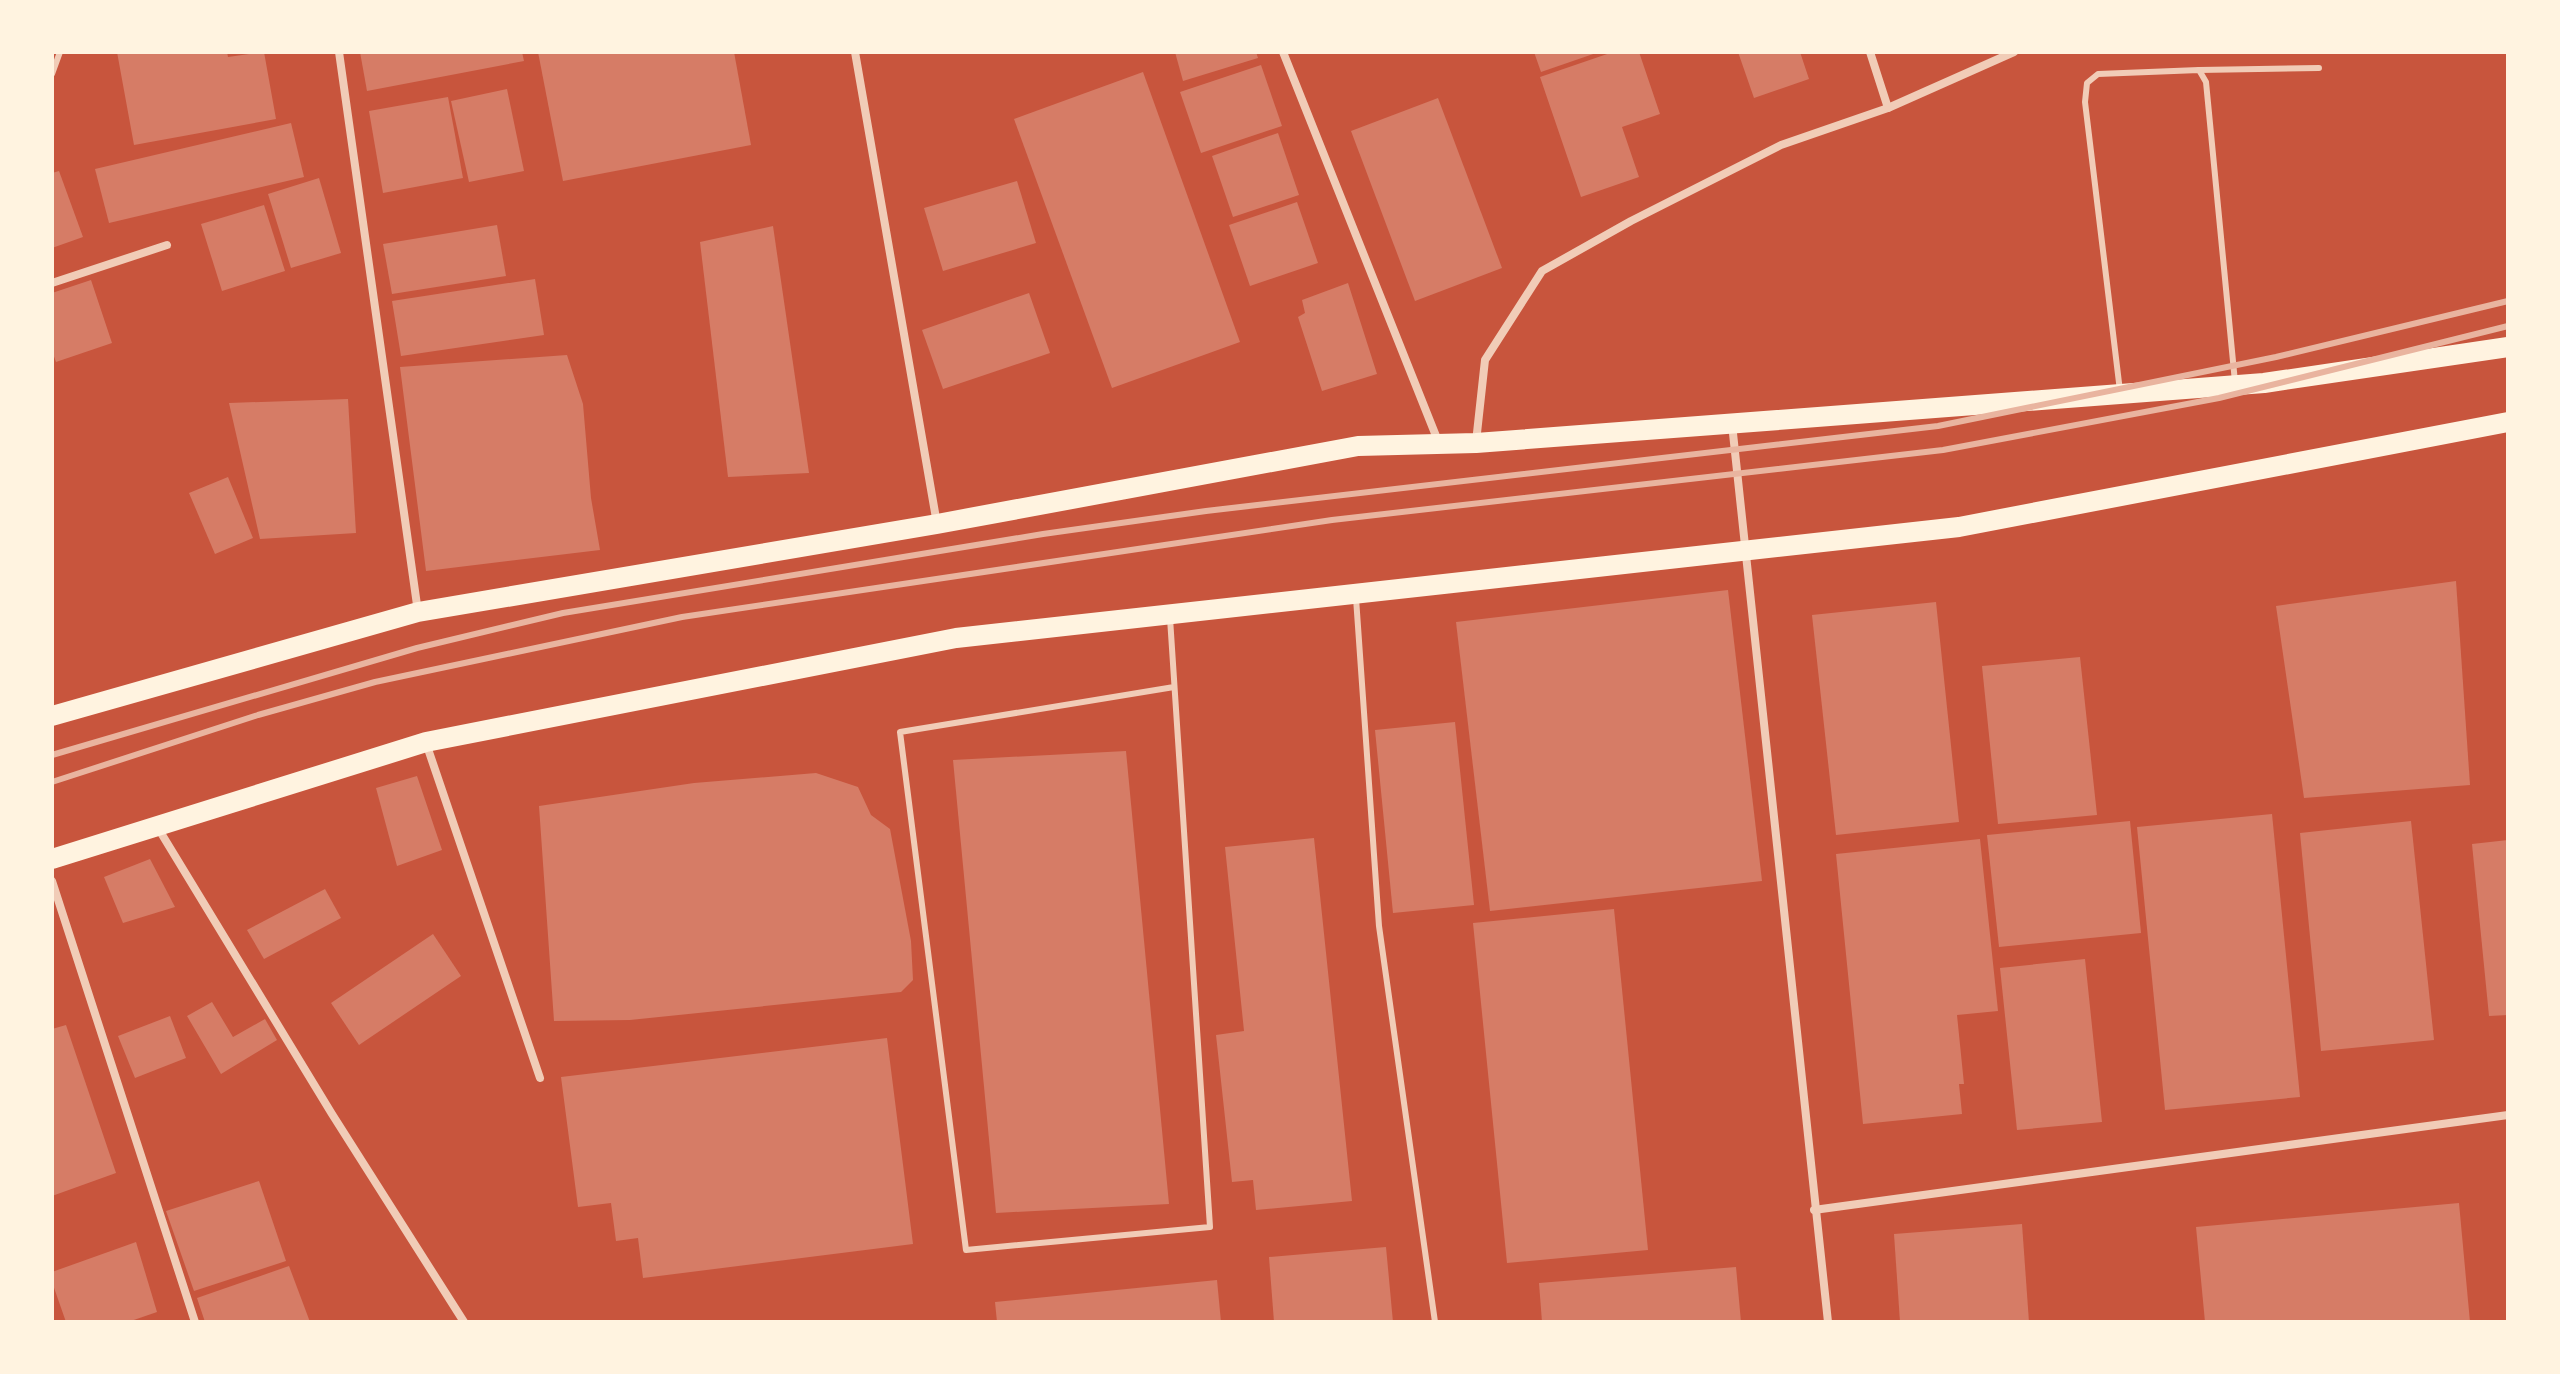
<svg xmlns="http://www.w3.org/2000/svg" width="2560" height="1374" font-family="Inter,sans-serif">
<rect width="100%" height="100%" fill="#c8553d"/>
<!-- building -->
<g fill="#d67c66">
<path d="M117,52H227L228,57L264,52L276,119L134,145Z"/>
<path d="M360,52H522L524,61L367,91Z"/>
<path d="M538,52H734L751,145L563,181Z"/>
<path d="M1175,52H1256L1258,58L1183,81Z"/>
<path d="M1534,52H1599L1541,72Z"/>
<path d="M1613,52H1639L1660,114L1622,127L1639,177L1581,197L1540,77Z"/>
<path d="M1738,52H1800L1809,79L1754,98Z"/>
<path d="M1261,65L1282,126L1201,153L1180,92Z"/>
<path d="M1143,72L1240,342L1112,388L1014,119Z"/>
<path d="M507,89L524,171L469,182L451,101Z"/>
<path d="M448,97L463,178L383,193L369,111Z"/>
<path d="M1438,98L1502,268L1415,301L1351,131Z"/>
<path d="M291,123L304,177L109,223L95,169Z"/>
<path d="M1278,133L1299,195L1233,217L1212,156Z"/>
<path d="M59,171L83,237L52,248V173Z"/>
<path d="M319,178L341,253L291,268L268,194Z"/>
<path d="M1017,181L1036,243L943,271L924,208Z"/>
<path d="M1297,202L1318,263L1250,286L1229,225Z"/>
<path d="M264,205L285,271L222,291L201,224Z"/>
<path d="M497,225L506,276L392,294L383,244Z"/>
<path d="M773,226L809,473L728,477L700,242Z"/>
<path d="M535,279L544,335L401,356L392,301Z"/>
<path d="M91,280L112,343L56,362L52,351V293Z"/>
<path d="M1348,283L1377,374L1322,391L1298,317L1305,313L1302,300Z"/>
<path d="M1029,293L1050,353L943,389L922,330Z"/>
<path d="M567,355L583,404L591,498L600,550L426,571L400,367Z"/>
<path d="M348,399L356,533L260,539L229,403Z"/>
<path d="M228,477L253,538L215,554L189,493Z"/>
<path d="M2456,581L2470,785L2304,798L2276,606Z"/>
<path d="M1728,590L1762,881L1490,911L1456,622Z"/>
<path d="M1936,602L1959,822L1836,835L1812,615Z"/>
<path d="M2080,657L2097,815L1998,824L1982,666Z"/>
<path d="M1455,722L1474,905L1393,913L1375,730Z"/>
<path d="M1126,751L1169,1204L996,1213L953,760Z"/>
<path d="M816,773L858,787L871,815L890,829L911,941L913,980L901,992L630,1020L554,1021L539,806L694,783Z"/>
<path d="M417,776L442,850L397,866L376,788Z"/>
<path d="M2272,814L2300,1097L2165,1110L2137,827Z"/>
<path d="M2130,821L2141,933L1999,947L1987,835Z"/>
<path d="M2411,821L2434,1040L2321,1051L2300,833Z"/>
<path d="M1314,838L1352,1201L1256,1210L1253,1180L1232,1182L1216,1035L1244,1031L1225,847Z"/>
<path d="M1980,839L1998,1011L1957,1015L1964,1084H1959L1962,1114L1863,1124L1836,854Z"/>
<path d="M2508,840V1015L2489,1016L2472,844Z"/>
<path d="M150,859L175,907L123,923L104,877Z"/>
<path d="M325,889L341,918L264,959L247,930Z"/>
<path d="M1614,909L1648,1250L1507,1263L1473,923Z"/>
<path d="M433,934L461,976L359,1045L331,1003Z"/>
<path d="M2085,959L2102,1122L2017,1130L2000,968Z"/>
<path d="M212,1002L233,1037L265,1019L277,1040L221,1074L187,1016Z"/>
<path d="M170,1016L186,1058L135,1078L118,1036Z"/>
<path d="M66,1025L116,1173L52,1196V1029Z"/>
<path d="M887,1038L913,1244L643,1278L638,1238L616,1241L611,1203L578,1207L561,1077Z"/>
<path d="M259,1181L286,1261L194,1291L166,1211Z"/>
<path d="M2459,1203L2470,1322H2205L2196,1227Z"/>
<path d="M2022,1224L2029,1322H1900L1894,1234Z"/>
<path d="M136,1242L157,1312L128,1322H66L52,1282V1272Z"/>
<path d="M1386,1247L1393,1322H1274L1269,1257Z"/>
<path d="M289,1266L310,1322H205L197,1298Z"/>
<path d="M1736,1267L1741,1322H1542L1539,1283Z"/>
<path d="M1217,1280L1221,1322H997L995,1302Z"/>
</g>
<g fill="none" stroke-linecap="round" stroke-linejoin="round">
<!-- service -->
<g stroke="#f1ccb7" stroke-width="6">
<path d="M2199,70L2319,68"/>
<path d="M52,74L60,52"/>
<path d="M2120,391L2085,102L2087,83L2098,74L2199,70L2206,82L2235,382"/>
<path d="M1356,598L1379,926L1435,1322"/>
<path d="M1170,618L1210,1227L966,1250L900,732L1174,687"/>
</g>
<!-- minor -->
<g stroke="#f1ccb7" stroke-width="8">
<path d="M339,52L418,612"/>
<path d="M855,52L937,524"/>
<path d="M1283,52L1438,441"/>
<path d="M1870,52L1888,108"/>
<path d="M52,283L167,245"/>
<path d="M1732,424L1828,1322"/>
<path d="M1476,442L1485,360L1542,271L1631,221L1781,145L1888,108L2014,52"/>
<path d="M426,743L540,1078"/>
<path d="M158,828L332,1114L464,1322"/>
<path d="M52,881L195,1322"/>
<path d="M1814,1210L2508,1115"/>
</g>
<!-- primary -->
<g stroke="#fff3e0" stroke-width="20">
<path d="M52,716L418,612L937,524L1358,446L1476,443L2264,383L2508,347"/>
<path d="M52,859L426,742L956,638L1959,527L2508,422"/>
</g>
<!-- rail -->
<g stroke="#e9b49f" stroke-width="6">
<path d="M52,755L417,648L563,613L1043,534L1206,511L1938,426L2276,357L2508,301"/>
<path d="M52,782L258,715L375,682L682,617L1332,520L1943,450L2219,398L2508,326"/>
</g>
</g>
<!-- border -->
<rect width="2560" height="1374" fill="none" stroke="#fff3e0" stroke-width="108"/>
</svg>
